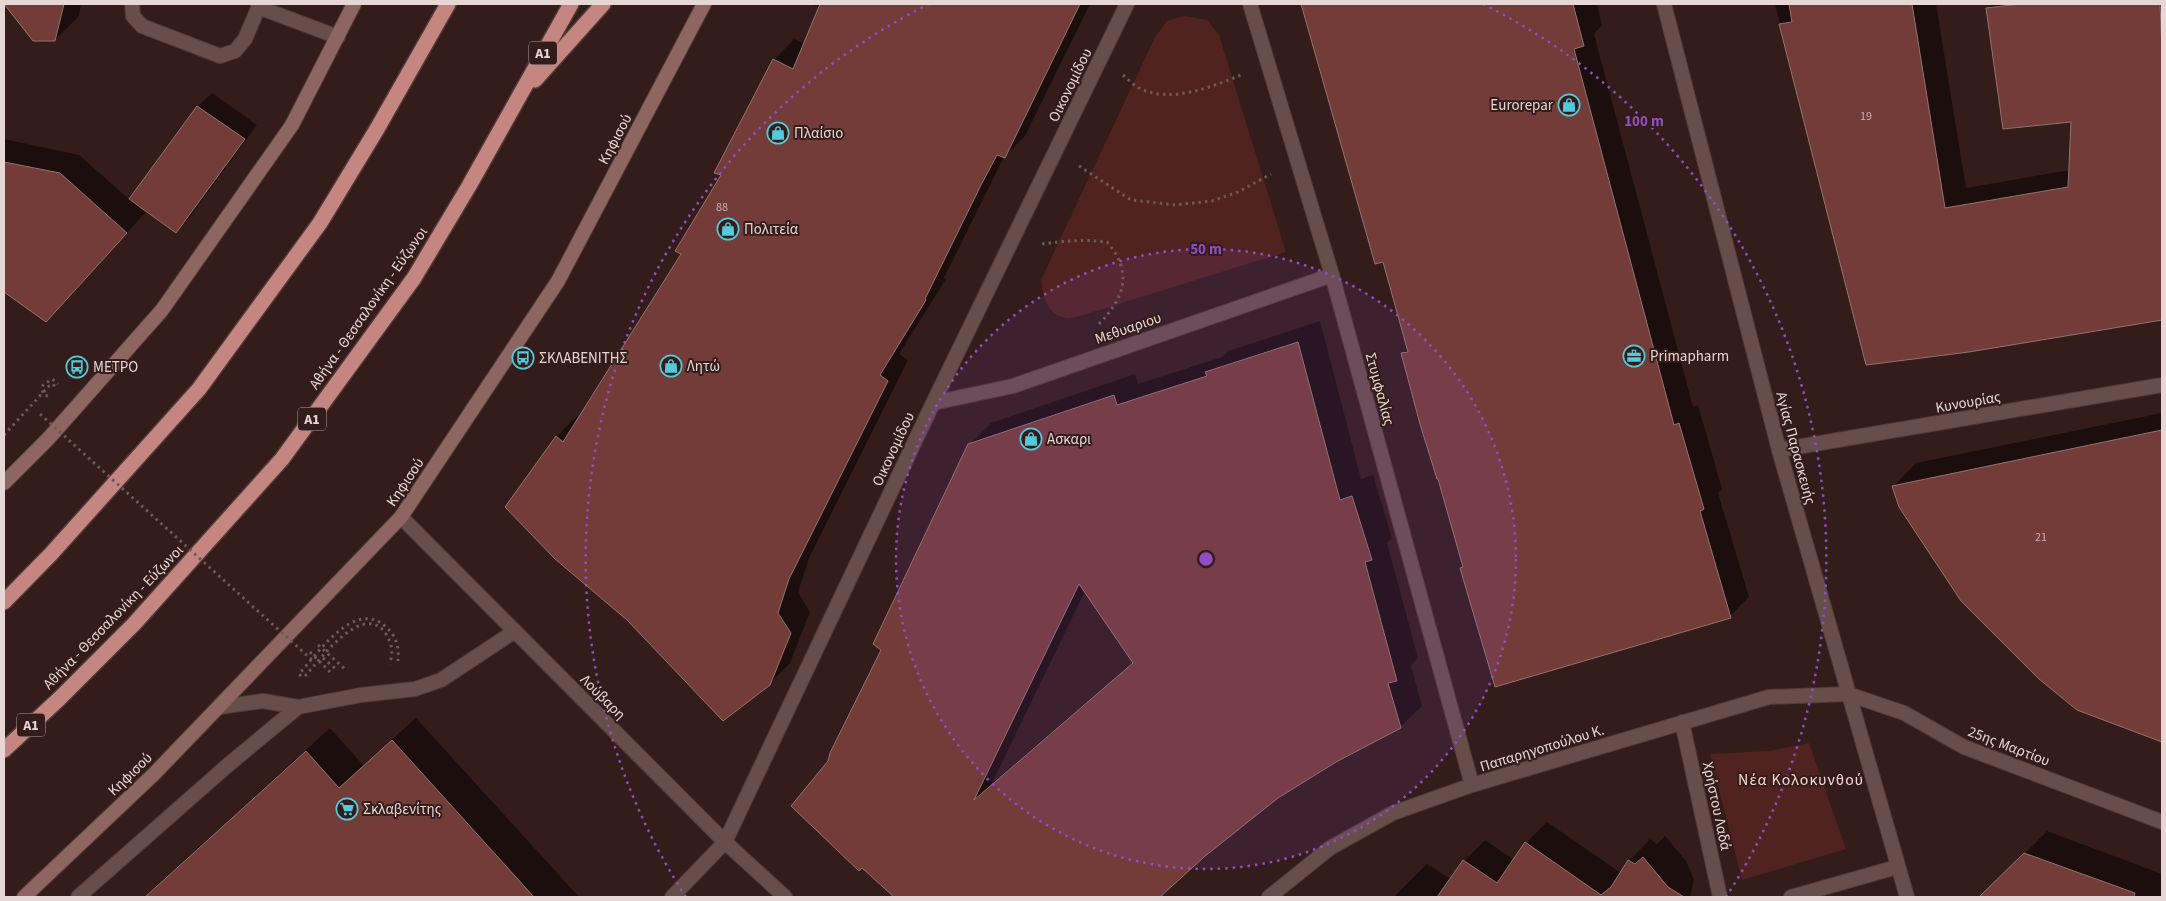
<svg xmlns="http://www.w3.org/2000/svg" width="2166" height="901" font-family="'Source Sans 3',sans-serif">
<rect width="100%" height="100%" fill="#331c1a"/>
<!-- green -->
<g fill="#502320">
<path d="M1184,16L1207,20L1219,35L1286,252L1083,315C1078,316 1071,319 1066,318C1047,315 1043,296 1041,280L1155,37L1167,21Z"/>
<path d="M1809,743L1846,849L1742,880L1710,754L1769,751Z"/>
</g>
<!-- shadow -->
<g fill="#0007" fill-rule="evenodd">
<path d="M4,4H81L79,16L55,40H34Z"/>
<path d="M812,4H1090L1025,136L1004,157L944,278L946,279L899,354L908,360L809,558L798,592L810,612L790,663L769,684L556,437L577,416L580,418L682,254L723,175L774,60L794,39L805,44L820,8Z"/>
<path d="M1301,4H1597L1602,25L1594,34L1693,407L1698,405L1722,489L1718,493L1749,597L1730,616L1464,566L1403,353L1408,348L1384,260L1331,99L1328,100Z"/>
<path d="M1775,4H1936L1966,188L2070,170L2072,121L1987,9L1992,4H2162V319L1969,351L1867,364Z"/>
<path d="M212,93L257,125L189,218L176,232L134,201L133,202L145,213L46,321L4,290V139L79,155L130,200L198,106Z"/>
<path d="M1320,321L1361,479L1373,475L1392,538L1387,543L1418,658L1411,666L1422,706L1400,727L1336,761L1277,797L1203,856L1159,897H896L862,866L829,761L882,649L969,445L991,423L1135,374L1138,384L1222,357L1228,351ZM1085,591L1134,662L992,783Z"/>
<path d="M2162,413V740L2078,709L1894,486L1916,463Z"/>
<path d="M416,718L579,897H144L330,728L363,765Z"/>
<path d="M1547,822L1621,873L1629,861L1650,839L1657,844L1665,836L1686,861L1694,880L1690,897H1394L1427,864L1451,879L1464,861L1485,840L1514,860L1526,843Z"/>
<path d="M2047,831L2162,874V897H1991L1989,890Z"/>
</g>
<!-- building -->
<g fill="#733c38" stroke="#917471" fill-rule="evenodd">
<path d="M4,4H64L55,41H33Z"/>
<path d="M820,4H1080L1005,158L997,155L981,185L925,299L926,300L880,375L888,381L789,579L778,613L791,633L770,685L723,721L627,620L555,559L505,507L556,436L563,442L681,254L675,251L721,175L714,173L773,59L793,69Z"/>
<path d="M1301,4H1573L1584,46L1574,49L1674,425L1679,423L1704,509L1700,511L1731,618L1495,687L1460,568L1463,567L1438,479H1437L1420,424L1401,353L1408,352L1383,262L1375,264Z"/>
<path d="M1789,4H1912L1945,208L2068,187L2071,122L2003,129L1986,8L2020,4H2160L2162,50V320L1969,352L1866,365L1779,24L1792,22Z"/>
<path d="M197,106L245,139L176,233L129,199Z"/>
<path d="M4,162L60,173L127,233L46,322L4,292Z"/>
<path d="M1298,342L1340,500L1352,496L1372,560L1365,562L1397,681L1388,683L1401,728L1336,762L1278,798L1204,857L1160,897H894L862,868L859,871L791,806L828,761L830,753L881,650L873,644L968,444L1114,395L1117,405L1207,376L1205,372ZM1079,584L1133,663L974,800Z"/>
<path d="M2162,430V742L2077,710L2039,679L1961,601L1899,507L1892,486Z"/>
<path d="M392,740L534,897H145L306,751L339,788Z"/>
<path d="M1525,842L1601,895L1611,887L1628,860L1635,864L1643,857L1668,887L1684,897H1437L1463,860L1497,883Z"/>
<path d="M2024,853L2135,893L2134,897H1979Z"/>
</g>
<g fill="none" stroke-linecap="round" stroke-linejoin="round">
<!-- service casing -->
<g stroke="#503a38" stroke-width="16">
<g id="service">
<path d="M132,4L133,16L142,26L220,56L235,51L245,39L260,4"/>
<path d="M258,7L338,37"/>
<path d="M219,707L263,701L298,707"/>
<path d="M78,897L228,765L298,707L361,695L415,689L441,680L515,631"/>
</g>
</g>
<!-- minor casing -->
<g stroke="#503a38" stroke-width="16">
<g id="minor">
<path d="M1250,4L1332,275L1472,785"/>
<path d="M1664,4L1779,450L1907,897"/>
<path d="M933,403L1013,386L1332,275"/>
<path d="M1779,450L2162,385"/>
<path d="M401,517L725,842L785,897"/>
<path d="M1682,722L1720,897"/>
<path d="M672,897L725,842L933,403L1127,4"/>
<path d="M1269,897L1330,848L1393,813L1472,785L1769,697L1848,694L1904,713L1964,747L2162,822"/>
<path d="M1791,897L1897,867"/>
</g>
</g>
<!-- secondary casing -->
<g stroke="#503a38" stroke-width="16">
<g id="secondary">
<path d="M4,483L48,439L162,310L292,125L354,4"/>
<path d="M24,897L154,774L401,517L558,281L704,4"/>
</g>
</g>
<!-- motorway casing -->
<g stroke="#503a38" stroke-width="18">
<g id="motorway">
<path d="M535,80L603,4"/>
<path d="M4,602L51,554L199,389L320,223L377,129L448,4"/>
<path d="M4,750L59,699L134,624L282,459L414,278L469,186L571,4"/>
</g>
</g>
<!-- path -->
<g stroke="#6e5957" stroke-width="3" stroke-dasharray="2.5 4" stroke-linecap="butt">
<path d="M1123,75C1128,79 1133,85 1139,88C1169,104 1212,87 1241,75"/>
<path d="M1079,166L1131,200L1175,205L1212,201L1238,192L1271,174"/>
<path d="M1042,244C1065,241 1085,239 1107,242C1133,272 1125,297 1099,324"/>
<path d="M48,396L44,395L42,390L43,385L52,379L58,384"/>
<path d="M4,435L49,386L53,384L55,387"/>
<path d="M318,645L345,669"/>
<path d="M310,652L330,672"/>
<path d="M323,658L337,670"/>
<path d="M301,676L299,674C318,653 355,598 386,627C397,637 399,647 398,661"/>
<path d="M305,676C320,660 363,600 386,634C392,644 394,654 389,664"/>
</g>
<!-- service -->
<use href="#service" stroke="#674e4b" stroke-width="14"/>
<!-- minor -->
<use href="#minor" stroke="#674e4b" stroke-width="14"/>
<!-- secondary -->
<use href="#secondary" stroke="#8d6561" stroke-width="14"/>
<!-- motorway -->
<use href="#motorway" stroke="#c58681" stroke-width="15"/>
<!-- path-bridge -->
<path stroke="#6e5957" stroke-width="3" stroke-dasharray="2.5 4" stroke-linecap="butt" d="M40,414L312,660"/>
</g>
<!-- distance rings -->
<circle cx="1206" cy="559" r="310" fill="#904ec3" fill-opacity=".12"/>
<g fill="none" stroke="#904ec3" stroke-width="2.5" stroke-dasharray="2.5 5">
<circle cx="1206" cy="559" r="310"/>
<path d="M686 897A620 620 0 0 1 929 4M1483 4A620 620 0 0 1 1726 897"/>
</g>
<!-- icons -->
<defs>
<g id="shop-ring" transform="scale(1.125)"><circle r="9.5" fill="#331c1a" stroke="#53cadc" stroke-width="1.5"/><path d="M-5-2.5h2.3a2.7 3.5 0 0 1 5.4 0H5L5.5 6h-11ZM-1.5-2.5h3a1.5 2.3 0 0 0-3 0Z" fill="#53cadc"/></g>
<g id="office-ring" transform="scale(1.125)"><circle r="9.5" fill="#331c1a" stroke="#53cadc" stroke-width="1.5"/><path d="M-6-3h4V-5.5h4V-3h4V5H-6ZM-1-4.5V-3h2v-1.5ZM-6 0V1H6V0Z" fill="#53cadc"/></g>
<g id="bus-ring" transform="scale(1.125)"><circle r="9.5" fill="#331c1a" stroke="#53cadc" stroke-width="1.5"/><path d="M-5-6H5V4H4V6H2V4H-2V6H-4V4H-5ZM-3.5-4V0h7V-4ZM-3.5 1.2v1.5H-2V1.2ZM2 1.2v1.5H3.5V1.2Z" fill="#53cadc"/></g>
<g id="supermarket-ring" transform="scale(1.125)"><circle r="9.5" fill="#331c1a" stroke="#53cadc" stroke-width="1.5"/><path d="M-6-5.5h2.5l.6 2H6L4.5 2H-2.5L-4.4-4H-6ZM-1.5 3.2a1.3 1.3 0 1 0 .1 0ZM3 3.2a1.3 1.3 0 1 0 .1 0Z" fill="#53cadc"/></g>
</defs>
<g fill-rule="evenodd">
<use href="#shop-ring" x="1569" y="105"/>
<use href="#shop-ring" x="778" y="133"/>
<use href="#shop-ring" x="728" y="229"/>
<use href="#office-ring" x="1634" y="356"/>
<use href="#bus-ring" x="523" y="358"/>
<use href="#shop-ring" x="671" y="366"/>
<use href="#bus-ring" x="77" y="367"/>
<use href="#shop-ring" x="1031" y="439"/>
<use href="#supermarket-ring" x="347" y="809"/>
</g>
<g text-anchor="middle" stroke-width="4" stroke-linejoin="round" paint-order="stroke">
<!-- number labels -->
<g font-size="12" fill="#c9b0ad">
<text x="1866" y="120">19</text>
<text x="722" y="211">88</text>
<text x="2041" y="541">21</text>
</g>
<!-- shield labels -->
<g fill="#331c1a" stroke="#b09e9c" stroke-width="1">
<rect x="529" y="41.5" width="28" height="23" rx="4"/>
<rect x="298" y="407.5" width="28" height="23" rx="4"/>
<rect x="17" y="713.5" width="28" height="23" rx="4"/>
</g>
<g font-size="14" font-weight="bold" fill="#e6d6d4">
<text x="543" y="58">Α1</text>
<text x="312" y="424">Α1</text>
<text x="31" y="730">Α1</text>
</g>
<!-- street labels -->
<g font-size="15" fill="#e6d6d4" stroke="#331c1a">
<text transform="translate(1070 85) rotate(-64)" y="5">Οικονομίδου</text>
<text transform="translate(615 139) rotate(-62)" y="5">Κηφισού</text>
<text transform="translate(368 308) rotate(-55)" y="5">Αθήνα - Θεσσαλονίκη - Εύζωνοι</text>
<text transform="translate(1128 328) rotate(-19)" y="5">Μεθυαριου</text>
<text transform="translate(1380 389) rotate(75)" y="5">Στυμφαλίας</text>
<text transform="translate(1968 402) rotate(-10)" y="5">Κυνουρίας</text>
<text transform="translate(1796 448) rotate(75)" y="5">Αγίας Παρασκευής</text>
<text transform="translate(893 449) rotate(-65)" y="5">Οικονομίδου</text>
<text transform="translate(405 482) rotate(-56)" y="5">Κηφισού</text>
<text transform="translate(113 617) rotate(-46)" y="5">Αθήνα - Θεσσαλονίκη - Εύζωνοι</text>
<text transform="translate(603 697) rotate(45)" y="5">Λούβαρη</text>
<text transform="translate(2009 746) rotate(21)" y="5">25ης Μαρτίου</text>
<text transform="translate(1542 748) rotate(-17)" y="5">Παπαρηγοπούλου Κ.</text>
<text transform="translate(130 774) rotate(-44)" y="5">Κηφισού</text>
<text transform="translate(1717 806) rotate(78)" y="5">Χρήστου Λαδά</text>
</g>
<!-- poi labels -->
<g font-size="15" fill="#e6d6d4" stroke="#331c1a" text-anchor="start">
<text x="1553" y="110" text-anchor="end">Eurorepar</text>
<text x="794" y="138">Πλαίσιο</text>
<text x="744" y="234">Πολιτεία</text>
<text x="1650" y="361">Primapharm</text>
<text x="539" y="363">ΣΚΛΑΒΕΝΙΤΗΣ</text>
<text x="687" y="371">Λητώ</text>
<text x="93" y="372">ΜΕΤΡΟ</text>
<text x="1047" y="444">Ασκαρι</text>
<text x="363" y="814">Σκλαβενίτης</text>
</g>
<!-- neighbourhood labels -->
<g font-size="16" letter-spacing="1" fill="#f6d4d1" stroke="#331c1a">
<text x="1801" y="785">Νέα Κολοκυνθού</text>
</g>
</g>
<circle cx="1206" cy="559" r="8" fill="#904ec3" stroke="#331c1a" stroke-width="2.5"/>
<g font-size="15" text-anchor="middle" font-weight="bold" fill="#904ec3" stroke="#331c1a" stroke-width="4" stroke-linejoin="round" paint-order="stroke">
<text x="1644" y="126">100 m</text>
<text x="1206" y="254">50 m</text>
</g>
<!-- border -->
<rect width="2166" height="901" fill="none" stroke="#e6d6d4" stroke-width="10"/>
</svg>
